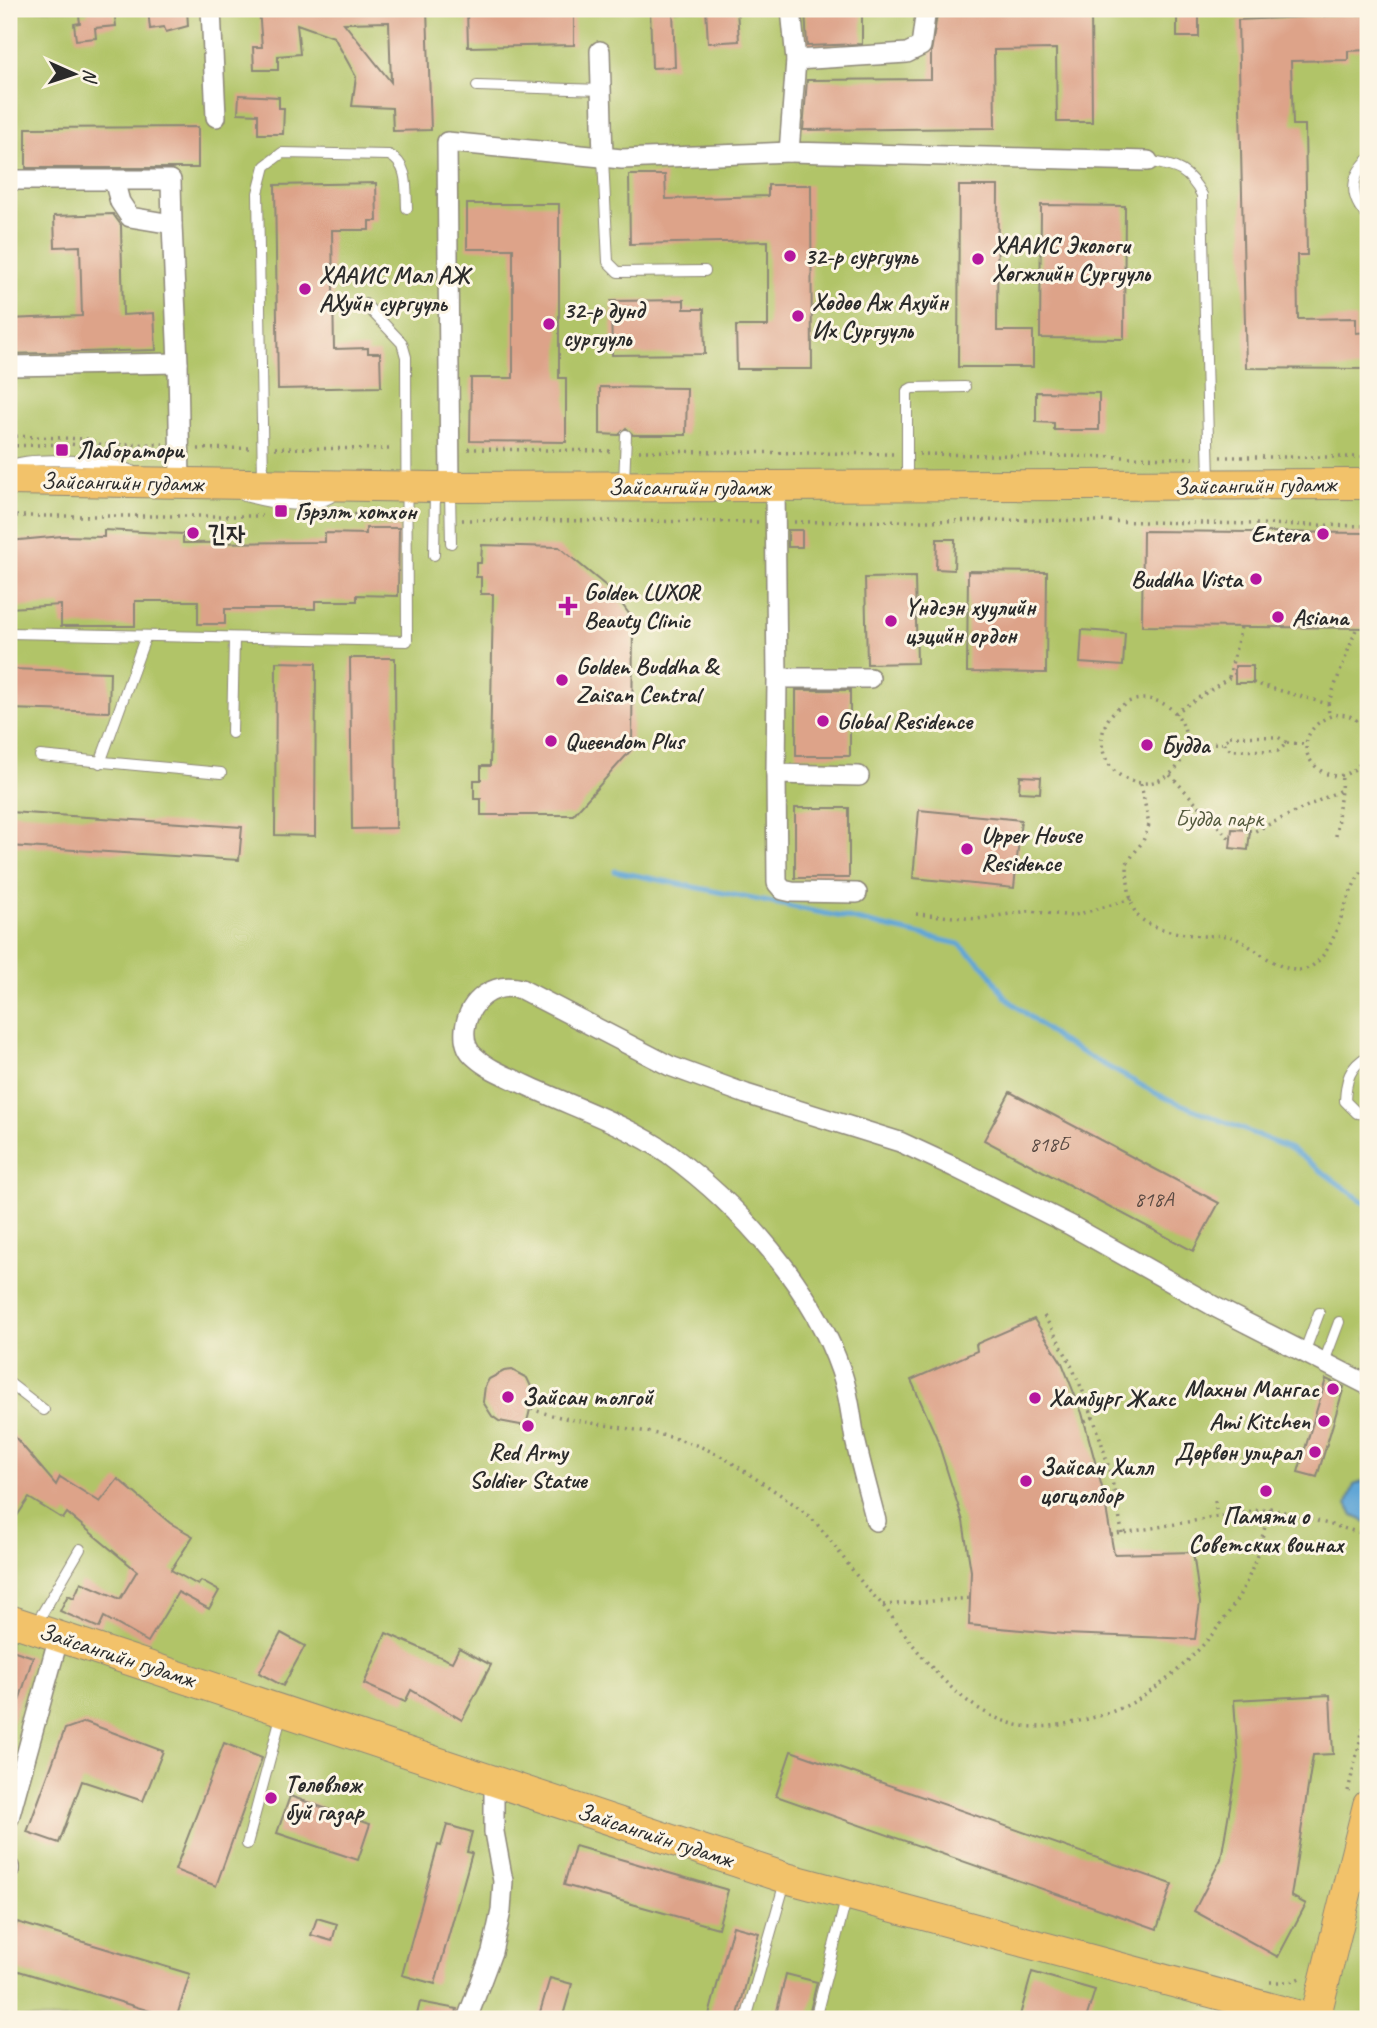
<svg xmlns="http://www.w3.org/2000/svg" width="1377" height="2028" font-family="Caveat,'Poor Story',sans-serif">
<rect width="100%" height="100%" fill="#fcf5e5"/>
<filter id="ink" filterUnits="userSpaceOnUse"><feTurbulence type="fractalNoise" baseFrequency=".0143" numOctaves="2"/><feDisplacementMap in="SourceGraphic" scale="14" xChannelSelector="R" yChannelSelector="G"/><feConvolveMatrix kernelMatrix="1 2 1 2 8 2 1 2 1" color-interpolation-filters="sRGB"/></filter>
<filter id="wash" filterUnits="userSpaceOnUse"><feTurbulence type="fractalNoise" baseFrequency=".00686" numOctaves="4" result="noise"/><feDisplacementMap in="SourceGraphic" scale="28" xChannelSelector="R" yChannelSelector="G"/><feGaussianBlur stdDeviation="1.57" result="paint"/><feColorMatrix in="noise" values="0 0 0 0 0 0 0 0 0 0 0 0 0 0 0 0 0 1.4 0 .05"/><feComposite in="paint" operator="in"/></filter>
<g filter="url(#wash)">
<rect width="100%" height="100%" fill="#efe3c4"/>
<!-- green -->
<rect fill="#b1c467" stroke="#6e7849" stroke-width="2" x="9" y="9" width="1359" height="2010"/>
<!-- water -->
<path fill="#60a6d6" stroke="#466880" stroke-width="2" d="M1368,1480V1523L1353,1516L1347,1504L1354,1485Z"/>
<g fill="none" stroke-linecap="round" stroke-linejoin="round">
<!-- stream -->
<path stroke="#60a6d6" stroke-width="5" d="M615,871L852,919L959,944L987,969L1005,997L1059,1040L1161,1096L1291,1149L1368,1205"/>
</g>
<g id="blocks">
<!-- building -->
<g fill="#dda389" fill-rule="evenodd">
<path d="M87,9H114L116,26L95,28L96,38L76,40L74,24L80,23L79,16L88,15Z"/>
<path d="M148,9H187L188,26L166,32L164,27L150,29Z"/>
<path d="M259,9H427L431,130L393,131L392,108L352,106L356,77L334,37L297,24L300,54L278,56V70H254L253,47H262ZM389,22L391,82L344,23Z"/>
<path d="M467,9H574V45L468,47Z"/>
<path d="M650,9H673L675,67L652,68Z"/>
<path d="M706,9H737L739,41L708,43Z"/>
<path d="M805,9H862V44L807,46Z"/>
<path d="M938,9H1091L1092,122H1057L1056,49L994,50L995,128L803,130L807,80L931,79V52Z"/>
<rect x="1177" y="11" width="22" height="26"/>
<path d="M1368,14V50L1348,51V60L1291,61L1293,125H1305L1307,255H1297L1298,319L1356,318V333L1368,332V369L1246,368L1238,20Z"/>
<path d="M239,95L279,97V108H284L283,134H258V114L238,113Z"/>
<path d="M198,127V168H26V128Z"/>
<path d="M629,175H665L666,199L768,196V185H811L812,369H737L736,326H768V241L630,244Z"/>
<path d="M376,183L377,221H369V230H332L334,349L368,348V353H380L381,387L278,389L275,185Z"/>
<path d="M959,186H998L997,331H1033V367H958Z"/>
<path d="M467,204H559V378H566V442L470,441L471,378H513V249H467Z"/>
<path d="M1041,205L1125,206L1124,339L1040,338Z"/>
<path d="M113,214L121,225L123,315L154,313L156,350L9,354V319L82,316L80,246L55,247L54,216Z"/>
<path d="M684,300V309H704L705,354L612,355L611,301Z"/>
<path d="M600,387L687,388L686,435H633L626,428L619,435L600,434Z"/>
<path d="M1036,392L1099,393V430H1054V423L1036,422Z"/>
<path d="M366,528H399L398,596L357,595V601H315V609H225V624H198V601H135V626H61V605L9,608V541L62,536L104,537V530L183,534V543L325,542V533L366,534Z"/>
<rect x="788" y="530" width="14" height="17"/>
<path d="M1143,531L1368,533V628L1142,626Z"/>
<path d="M937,539H955L954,570L936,569Z"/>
<path d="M482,545L559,547L612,591L633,619L632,749L573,815H481V799H474V780H481V766H490L493,594H481V577H476V563H481Z"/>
<path d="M968,571L1047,572L1046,673L967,672Z"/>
<path d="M915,577L917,663L867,664L865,578Z"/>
<path d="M1082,630L1125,633L1123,666L1080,663Z"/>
<path d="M350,658H395L396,828L352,829Z"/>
<path d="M276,662L316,663L315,836L275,835Z"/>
<rect x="1235" y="666" width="18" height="17"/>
<path d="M9,669L110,672L109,712L9,709Z"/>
<rect x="796" y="690" width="54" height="66"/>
<path d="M1020,776L1041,777L1040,793L1019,792Z"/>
<rect x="795" y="808" width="54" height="70"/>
<path d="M919,810L1021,820L1014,888L913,878Z"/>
<path d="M9,812L242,827L239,860L9,846Z"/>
<path d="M1232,829L1250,830L1248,850L1230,848Z"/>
<path d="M1010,1092L1219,1203L1193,1251L984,1140Z"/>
<path d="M1034,1319L1062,1363L1082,1413L1103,1491L1114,1554L1193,1552L1200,1603L1195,1639L1064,1634L969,1625L971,1571L963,1521L936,1436L911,1380L977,1351L976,1344Z"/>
<path d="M512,1370L527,1378L534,1393L526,1426L499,1421L492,1416L483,1402L485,1386L489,1379L504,1371Z"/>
<path d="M1326,1379L1344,1387L1317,1477L1298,1472Z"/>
<path d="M9,1430L56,1485L60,1477L100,1502L118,1479L170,1523L193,1536L171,1570L198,1585L201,1581L219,1591L209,1609L178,1592L148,1642L104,1617L99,1628L60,1611L68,1595L74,1598L81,1582L120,1599L137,1571L67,1513L63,1519L29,1498L9,1528Z"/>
<path d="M281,1633L305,1646L283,1686L259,1673Z"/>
<path d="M386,1633L452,1662L459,1648L491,1665L462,1720L411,1690L405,1702L364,1684Z"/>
<path d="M9,1649L33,1657L12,1723H9Z"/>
<path d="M1330,1695L1333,1754L1313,1755L1291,1896L1306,1904L1278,1957L1194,1911L1221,1859L1238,1759L1234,1700Z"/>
<path d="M85,1722L163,1751L143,1801L82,1781L59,1843L27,1832L65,1729Z"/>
<path d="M224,1743L262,1758L216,1886L175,1870Z"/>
<path d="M791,1751L1172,1884L1157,1929L776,1796Z"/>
<path d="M290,1796L370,1824L358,1860L277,1833Z"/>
<path d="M447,1825L472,1832L467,1852L472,1853L435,1984L402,1975L438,1845L441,1846Z"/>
<path d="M575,1846L728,1890L718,1928L564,1885Z"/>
<path d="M317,1918L337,1924L332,1941L311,1935Z"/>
<path d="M17,1922L190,1974L176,2019L9,1968V1949Z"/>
<path d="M733,1926L759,1933L737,2019H708Z"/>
<path d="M1032,1972L1095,1990L1086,2019H1019Z"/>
<path d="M786,1974L817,1982L808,2019H775Z"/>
<path d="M550,1978L572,1984L562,2019H538Z"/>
<path d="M420,2002L457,2009L455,2019H416Z"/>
</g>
</g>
</g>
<g filter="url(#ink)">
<use href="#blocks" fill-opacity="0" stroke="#8d8778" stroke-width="2"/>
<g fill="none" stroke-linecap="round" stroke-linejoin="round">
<!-- lane casing -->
<g stroke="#8d8778" stroke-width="12">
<g id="lane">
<path d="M477,86L602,90"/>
<path d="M603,158L608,262L618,272L705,271"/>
<path d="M1368,160C1349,178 1350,199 1368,217"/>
<path d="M1148,161C1177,167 1187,168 1202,195L1209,481"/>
<path d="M9,466C32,456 109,460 132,471"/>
<path d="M263,481L258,193L265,166L282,153L389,155C409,164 406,189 407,208"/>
<path d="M907,481V391L912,388L965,387"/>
<path d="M624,483L626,435"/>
<path d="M450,491L451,543"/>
<path d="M244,496C271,503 313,513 337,493"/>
<path d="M434,555L435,491"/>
<path d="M9,633L407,641L406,357L402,343L365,304"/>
<path d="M232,733L234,639"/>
<path d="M40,756L221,773"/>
<path d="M100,763L145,638"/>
<path d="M1368,1056C1349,1067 1346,1080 1345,1101L1357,1113L1368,1114"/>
<path d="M1304,1353L1319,1313"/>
<path d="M1324,1362L1339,1322"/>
<path d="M9,1383L44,1410"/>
<path d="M36,1624L80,1549"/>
<path d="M247,1844L282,1713"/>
<path d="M746,2019L785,1882"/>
<path d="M815,2019L847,1896"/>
</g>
</g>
<!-- street casing -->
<g stroke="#8d8778" stroke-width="22">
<g id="street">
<path d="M211,9L216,117"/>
<path d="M791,9L796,60L789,152L1148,161"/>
<path d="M600,51L603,158"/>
<path d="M796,60L907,53L921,46L926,9"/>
<path d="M9,180H171L172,224"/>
<path d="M114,180L120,202L130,217L172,224L178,363"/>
<path d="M9,366L178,363L180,483"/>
<path d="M450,487L447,142L622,159L789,152"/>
<path d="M775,488L777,678H870"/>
<path d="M777,678L776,774L859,776"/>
<path d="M776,774L777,883L783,890L792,892L857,893"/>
<path d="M876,1521C869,1494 861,1466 855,1439C851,1417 849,1392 841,1371C812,1286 741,1207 669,1154C626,1124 573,1107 526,1085C509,1077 489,1070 475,1057C466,1050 464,1040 465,1029C469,999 494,982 521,989L670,1066L746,1094L900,1142L954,1167L1070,1225L1217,1308L1368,1385"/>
<path d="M9,1818L59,1636"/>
<path d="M9,1867V1870"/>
<path d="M467,2019L492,1952L501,1911L503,1881L494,1832V1782"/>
</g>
</g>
<!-- primary casing -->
<g stroke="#8d8778" stroke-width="32">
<g id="primary">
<path d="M9,480L435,487L1368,484"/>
<path d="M9,1620L786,1878L1311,2019"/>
<path d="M1315,2019L1368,1805"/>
</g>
</g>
<!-- path -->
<g stroke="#8d8778" stroke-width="3.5" stroke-dasharray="2 5" stroke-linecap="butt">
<path d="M9,436L88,439L102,445L163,444"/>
<path d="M9,446L70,444L96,448"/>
<path d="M275,448L393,449"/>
<path d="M111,449H162"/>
<path d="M198,449L250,448"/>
<path d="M468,449L614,451"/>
<path d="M639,451L894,454"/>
<path d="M919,454L1195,458"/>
<path d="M1220,457H1368"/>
<path d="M326,515L395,514"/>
<path d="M9,516H262"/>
<path d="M462,520L759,522"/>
<path d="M794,522L1035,520L1368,526"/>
<path d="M1229,677L1241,627"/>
<path d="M1253,683L1328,704L1329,716"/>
<circle cx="1144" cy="741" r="42"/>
<path d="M1328,704L1357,627"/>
<path d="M1175,713L1235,674"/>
<path d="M1230,736L1278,737L1287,743L1278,751L1231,750L1223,743Z"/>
<path d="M1287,743L1307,744"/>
<path d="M1186,744L1222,743"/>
<path d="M1368,746C1359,678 1273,736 1320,770C1341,785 1364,768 1368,746"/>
<path d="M1170,775L1231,840"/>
<path d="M1141,784L1149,825L1143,841L1127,863C1127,877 1129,911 1141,919C1156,930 1185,935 1203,936C1214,936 1225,934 1235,938C1256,947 1288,982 1312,966C1342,945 1341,892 1368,864"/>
<path d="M1249,834L1341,790L1342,775"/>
<path d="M1336,836L1341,790"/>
<path d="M916,914L977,919L1029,911L1072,916L1132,899"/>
<path d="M1044,1316C1086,1384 1110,1455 1122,1533"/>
<path d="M531,1409C599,1432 676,1423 738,1467C759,1481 799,1505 815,1522C833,1542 847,1564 864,1585C870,1593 879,1600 885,1608C920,1654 957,1710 1017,1725C1036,1729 1056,1726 1075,1722C1097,1717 1119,1711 1139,1699C1183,1672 1230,1622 1250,1574C1259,1553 1264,1529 1270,1508"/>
<path d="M1085,1421L1094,1417"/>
<path d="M1215,1501L1217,1516"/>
<path d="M1111,1535L1270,1508L1368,1535"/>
<path d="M883,1605L971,1598"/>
<path d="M1348,1791L1368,1708"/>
<path d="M1270,1982H1291L1300,1978"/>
</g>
<!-- lane -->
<use href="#lane" stroke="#fff" stroke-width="10"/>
<!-- street -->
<use href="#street" stroke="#fff" stroke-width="19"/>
<!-- primary -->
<use href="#primary" stroke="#f2c26a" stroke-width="30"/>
</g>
</g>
<!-- markers -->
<g fill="#b5179e" stroke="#fcf5e5" stroke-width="2.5">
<circle cx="790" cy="256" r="7"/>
<circle cx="978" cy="259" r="7"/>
<circle cx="305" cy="289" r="7"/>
<circle cx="798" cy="316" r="7"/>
<circle cx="549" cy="324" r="7"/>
<rect x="55" y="443" width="14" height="14" rx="3.5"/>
<rect x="274" y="504" width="14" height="14" rx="3.5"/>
<circle cx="193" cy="533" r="7"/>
<circle cx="1323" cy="534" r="7"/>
<circle cx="1256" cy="579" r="7"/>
<path d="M564.5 595.5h7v7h7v7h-7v7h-7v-7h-7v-7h7z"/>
<circle cx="1278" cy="617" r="7"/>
<circle cx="891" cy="621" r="7"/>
<circle cx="562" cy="680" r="7"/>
<circle cx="823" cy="721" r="7"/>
<circle cx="551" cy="741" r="7"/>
<circle cx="1147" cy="745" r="7"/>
<circle cx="967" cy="849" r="7"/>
<circle cx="1333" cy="1389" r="7"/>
<circle cx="508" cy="1397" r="7"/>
<circle cx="1035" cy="1398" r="7"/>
<circle cx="1324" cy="1421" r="7"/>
<circle cx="528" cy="1426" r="7"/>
<circle cx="1315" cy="1452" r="7"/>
<circle cx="1026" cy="1481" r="7"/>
<circle cx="1266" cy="1491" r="7"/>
<circle cx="271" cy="1798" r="7"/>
</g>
<g text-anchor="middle" stroke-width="6" stroke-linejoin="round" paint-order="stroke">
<!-- number labels -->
<g font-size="21" fill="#584942">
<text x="1049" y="1151">818Б</text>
<text x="1154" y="1206">818А</text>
</g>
<!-- poi labels -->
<g font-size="24" font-weight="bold" fill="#2b2b2b" stroke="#fcf5e5" text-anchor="start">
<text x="992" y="253">ХААИС Экологи<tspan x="992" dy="28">Хөгжлийн Сургууль</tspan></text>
<text x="804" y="264">32-р сургууль</text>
<text x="319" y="283">ХААИС Мал АЖ<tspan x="319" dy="28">АХуйн сургууль</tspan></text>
<text x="812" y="310">Хөдөө Аж Ахуйн<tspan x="812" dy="28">Их Сургууль</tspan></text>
<text x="563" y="318">32-р дунд<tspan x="563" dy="28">сургууль</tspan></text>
<text x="76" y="458">Лаборатори</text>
<text x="295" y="519">Гэрэлт хотхон</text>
<text x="207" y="541">긴자</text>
<text x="1309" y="542" text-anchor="end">Entera</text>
<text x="1242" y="587" text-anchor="end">Buddha Vista</text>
<text x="584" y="600">Golden LUXOR<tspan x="584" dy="28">Beauty Clinic</tspan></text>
<text x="905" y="615">Үндсэн хуулийн<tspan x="905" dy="28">цэцийн ордон</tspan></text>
<text x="1292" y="625">Asiana</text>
<text x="576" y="674">Golden Buddha &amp;<tspan x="576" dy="28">Zaisan Central</tspan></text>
<text x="837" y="729">Global Residence</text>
<text x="565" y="749">Queendom Plus</text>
<text x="1161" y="753">Будда</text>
<text x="981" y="843">Upper House<tspan x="981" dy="28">Residence</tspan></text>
<text x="1319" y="1397" text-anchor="end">Махны Мангас</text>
<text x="522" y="1405">Зайсан толгой</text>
<text x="1049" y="1406">Хамбург Жакс</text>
<text x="1310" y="1429" text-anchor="end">Ami Kitchen</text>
<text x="528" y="1460" text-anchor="middle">Red Army<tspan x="528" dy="28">Soldier Statue</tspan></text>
<text x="1301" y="1460" text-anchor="end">Дөрвөн улирал</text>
<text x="1040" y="1475">Зайсан Хилл<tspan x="1040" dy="28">цогцолбор</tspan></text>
<text x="1266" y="1524" text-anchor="middle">Памяти о<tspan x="1266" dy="28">Советских воинах</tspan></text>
<text x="285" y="1792">Төлөвлөж<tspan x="285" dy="28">буй газар</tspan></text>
</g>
<!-- street labels -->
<g font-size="24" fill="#2b2b2b" stroke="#fcf5e5">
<text transform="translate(122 482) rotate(1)" y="8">Зайсангийн гудамж</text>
<text transform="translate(1255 485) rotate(-1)" y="8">Зайсангийн гудамж</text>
<text x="689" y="495">Зайсангийн гудамж</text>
<text transform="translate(117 1655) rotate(18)" y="8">Зайсангийн гудамж</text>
<text transform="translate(655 1835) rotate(18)" y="8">Зайсангийн гудамж</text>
</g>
<!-- park labels -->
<g font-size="24" fill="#53593d" stroke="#fcf5e5">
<text x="1219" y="826">Будда парк</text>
</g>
</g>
<!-- margin -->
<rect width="1377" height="2028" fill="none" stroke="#fcf5e5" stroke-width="35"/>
<!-- north arrow -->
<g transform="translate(74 74) rotate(93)" stroke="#fcf5e5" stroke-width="5" paint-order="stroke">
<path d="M0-5L12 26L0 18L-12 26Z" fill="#2b2b2b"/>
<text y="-10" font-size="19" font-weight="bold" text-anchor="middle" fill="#2b2b2b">N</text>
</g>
</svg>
